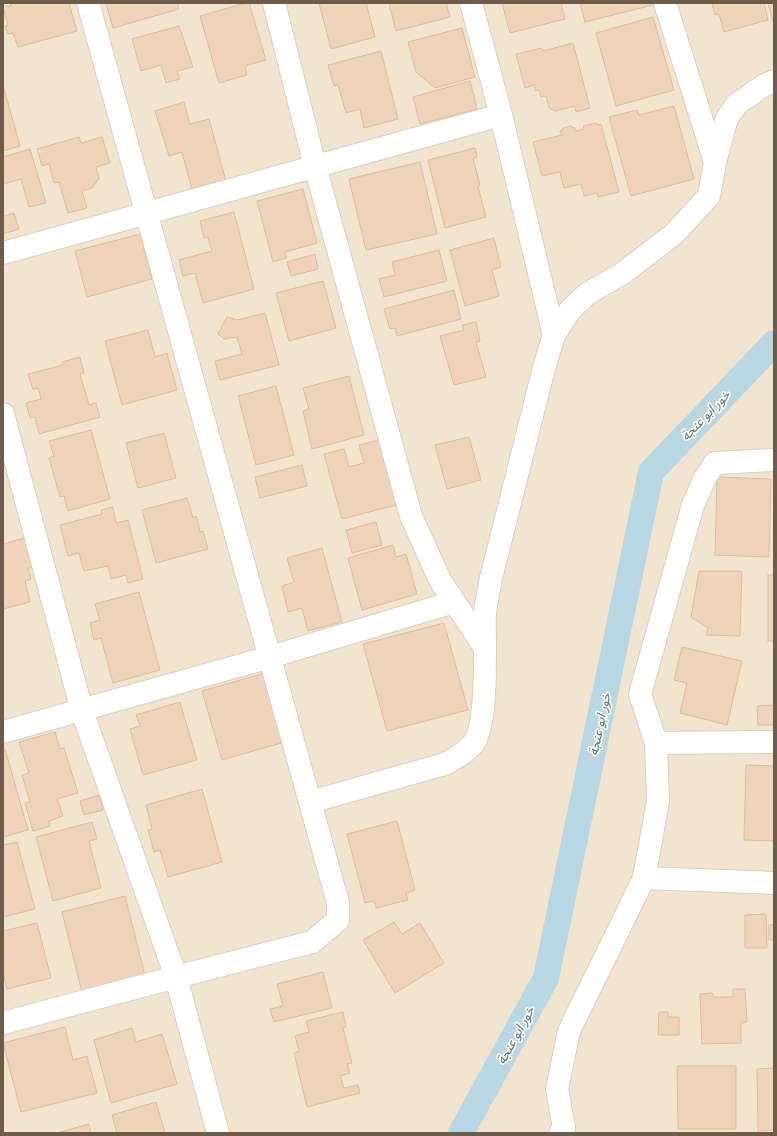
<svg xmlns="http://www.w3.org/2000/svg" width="777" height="1136" font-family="Mulish,'Noto Sans Arabic',sans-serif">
<rect width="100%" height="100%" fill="#faf3e1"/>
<!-- residential -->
<rect fill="#f1e5d0" x="3" y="3" width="771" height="1130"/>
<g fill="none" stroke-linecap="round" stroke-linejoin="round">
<!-- canal -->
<path stroke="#b7d7e2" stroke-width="26" d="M461,1133L546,978L651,472L774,343"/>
</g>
<!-- building -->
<g fill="#eed4ba" stroke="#dfbc9c">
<path d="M10,3H69L77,31L18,47L13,33L8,34L5,26L8,25L3,7L11,6Z"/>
<path d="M106,3H177L179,9L113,28Z"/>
<path d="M245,3H249L266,60L245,66L247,75L219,83L200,16Z"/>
<path d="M319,3H366L375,37L331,49Z"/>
<path d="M389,3H446L450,17L396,31Z"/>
<path d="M502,3H561L565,19L510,33Z"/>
<path d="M580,3H653V5L585,22Z"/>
<path d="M712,3H764L768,20L724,32L719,14L715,15Z"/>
<path d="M768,3H774V26Z"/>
<path d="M653,17L674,90L616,106L596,33Z"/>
<path d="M179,26L193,67L177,71L180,79L166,83L161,65L141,71L132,39Z"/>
<path d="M462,28L475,77L435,88L416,72L408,42Z"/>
<path d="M573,43L590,108L576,112L575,106L555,111L549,108L546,96L541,97L539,90L535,91L534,85L525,88L516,54L542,48L543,51Z"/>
<path d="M381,51L398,119L364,128L360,109L346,113L338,85L334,86L328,65Z"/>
<path d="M470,81L477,109L420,124L413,97Z"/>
<path d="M3,85L20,146L3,151Z"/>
<path d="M184,102L190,124L209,119L226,181L192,190L182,152L169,156L155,111Z"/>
<path d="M674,106L694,179L631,196L609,117L637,110L639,115Z"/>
<path d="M597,123V125L601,124L619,192L598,197L597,193L584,196L581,184L564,188L560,172L542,176L533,142L562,135L560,131L563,130V128L571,126L572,128L574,127L576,131L584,129L583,126Z"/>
<path d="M79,137L81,143L102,137L110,163L96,167L99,178L92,188L82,191L87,208L68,213L59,182L54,183L49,164L42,166L37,149Z"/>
<path d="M475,148L477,157L473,158L480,185L478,186L486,217L445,228L428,160Z"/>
<path d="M30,149L46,203L29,207L21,179L3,184V157Z"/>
<path d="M420,162L437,234L366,250L349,179Z"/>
<path d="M303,189L317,243L285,252L286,258L273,262L257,201Z"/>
<path d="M234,212L254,289L203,303L195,273L183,276L179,260L212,251L208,237L204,238L200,221Z"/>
<path d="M14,213L19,229L3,234V216Z"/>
<path d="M140,234L152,279L87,297L75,251Z"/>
<path d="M494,238L501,267L492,270L499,296L465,306L450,250Z"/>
<path d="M439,250L447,281L384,297L379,279L395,275L392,262Z"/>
<path d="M315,254L318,269L291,276L287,262Z"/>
<path d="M323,281L336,328L289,341L276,293Z"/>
<path d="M454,290L461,319L397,336L395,328L390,329L384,309Z"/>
<path d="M265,313L279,365L220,380L215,361L242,354L237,337L224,339L218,334L227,317L237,320Z"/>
<path d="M476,322L480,341L476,342L486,377L454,385L440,336L464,330L462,325Z"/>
<path d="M148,330L155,357L167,353L177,390L122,405L105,341Z"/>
<path d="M80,357L84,373L80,374L89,405L96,403L100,417L39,434L35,417L30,418L26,403L41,399L38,388L33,389L28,374L63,365L62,362Z"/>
<path d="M349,376L364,435L312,449L303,411L309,409L303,388Z"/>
<path d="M276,386L294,455L256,465L238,396Z"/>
<path d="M91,430L110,499L68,511L64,496L60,497L49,458L54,456L49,441Z"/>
<path d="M164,433L176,478L138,488L126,443Z"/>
<path d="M469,437L481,480L447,489L435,445Z"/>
<path d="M383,439L400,504L342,519L324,454L344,449L349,467L364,463L359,445Z"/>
<path d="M302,465L307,486L260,498L255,477Z"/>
<path d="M717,477L771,479L769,557L715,555Z"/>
<path d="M187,498L193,518L196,516L200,532L203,531L208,549L156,563L142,510Z"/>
<path d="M113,507L116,523L128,520L143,579L128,583L126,575L111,579L108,566L84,571L79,553L68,556L60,525L102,514L101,510Z"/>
<path d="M376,522L382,545L352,553L346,530Z"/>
<path d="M28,537L36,567L28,568L31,579L25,581L30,602L3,609V544Z"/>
<path d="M393,545L396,557L406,554L417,594L362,610L348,558Z"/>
<path d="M322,548L342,622L308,631L302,608L288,612L282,586L294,582L287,558Z"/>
<path d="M699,571H742L740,636L706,635L708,628L691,617Z"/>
<rect x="768" y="575" width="6" height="66"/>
<path d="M139,592L160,670L113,683L101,638L94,640L90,623L100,620L95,604Z"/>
<path d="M444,623L468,710L387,731L363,644Z"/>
<path d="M682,647L742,661L727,725L680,713L687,683L674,680Z"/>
<path d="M265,673L285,742L222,760L202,691Z"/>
<path d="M180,702L197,760L143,775L130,729L140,726L136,715Z"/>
<path d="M774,705V725H758L757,706Z"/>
<path d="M55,732L60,749L64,748L78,793L57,799L63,816L49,821L50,826L33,831L25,803L30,802L22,775L29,773L19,742Z"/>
<path d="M3,749H5L28,830L3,837Z"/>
<path d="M746,765L774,766V841L744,840Z"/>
<path d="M202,789L222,862L168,877L160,850L154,852L148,830L152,829L146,805Z"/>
<path d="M99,795L103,810L84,815L80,801Z"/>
<path d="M397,821L415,890L406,893L408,900L376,908L374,901L365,903L347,834Z"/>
<path d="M92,822L97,839L89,841L101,888L53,901L36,837Z"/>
<path d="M17,842L35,909L3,917V845Z"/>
<path d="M125,896L145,976L82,992L62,912Z"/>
<path d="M766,914L767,948H745V915Z"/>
<path d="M394,922L402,934L420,923L444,963L395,993L363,940Z"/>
<path d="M37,923L51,978L7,989L3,973V931Z"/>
<rect x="769" y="925" width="5" height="15"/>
<path d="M323,972L332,1008L274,1022L270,1009L283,1006L277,984Z"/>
<path d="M733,989H745L747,1022L741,1023V1043L702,1044L700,994L713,993V997H733Z"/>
<path d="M343,1012L346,1027L343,1028L352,1063L347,1064L350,1073L340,1076L344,1088L358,1085L360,1093L307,1107L294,1053L299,1051L295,1036L309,1032L306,1021Z"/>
<path d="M659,1012H668V1017H679V1035H658Z"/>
<path d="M65,1027L73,1060L87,1056L97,1093L21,1112L3,1043Z"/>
<path d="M132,1028L136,1042L162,1034L177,1084L111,1103L94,1040Z"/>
<path d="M677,1066H736V1129H678Z"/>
<path d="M774,1068V1130L758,1131L757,1069Z"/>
<path d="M156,1102L165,1133H117L112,1115Z"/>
<path d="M89,1124L91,1133H57Z"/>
</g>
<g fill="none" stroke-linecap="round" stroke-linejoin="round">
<!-- street casing -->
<g stroke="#ddcfbd" stroke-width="24">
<g id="street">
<path d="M88,3L338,903V920L312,942L176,977L218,1133"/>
<path d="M274,3L315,166L411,516L440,580L485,648"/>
<path d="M471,3L501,115L554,335"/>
<path d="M665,3L715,162"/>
<path d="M3,253L501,115"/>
<path d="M3,414L82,711L176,977L3,1023"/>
<path d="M3,732L270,657L454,602"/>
<path d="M656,743L774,742"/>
<path d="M310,802L445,764C455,758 466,753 473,744C489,723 484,643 485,614C486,602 489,590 491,578L544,368L554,335L570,310L587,294L623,273L674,234L709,196L715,162L727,118L737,104L763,86L774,81"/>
<path d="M644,878L774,883"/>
<path d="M560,1133L564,1128L557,1089L569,1031L644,878L658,801L656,743L640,694L693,505L705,478L715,463L774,460"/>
</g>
</g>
<!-- street -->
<use href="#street" stroke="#fff" stroke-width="22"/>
</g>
<g text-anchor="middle" stroke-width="3.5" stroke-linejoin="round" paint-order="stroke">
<!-- water labels -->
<g font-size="13" font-style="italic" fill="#497888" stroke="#fef7e6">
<text transform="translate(705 415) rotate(-46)" y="5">خور ابو عنجة</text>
<text transform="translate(599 724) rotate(-78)" y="5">خور ابو عنجة</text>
<text transform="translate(515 1035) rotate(-61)" y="5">خور ابو عنجة</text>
</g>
</g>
<!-- border -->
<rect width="777" height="1136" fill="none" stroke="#6f5b4a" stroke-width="8"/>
</svg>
